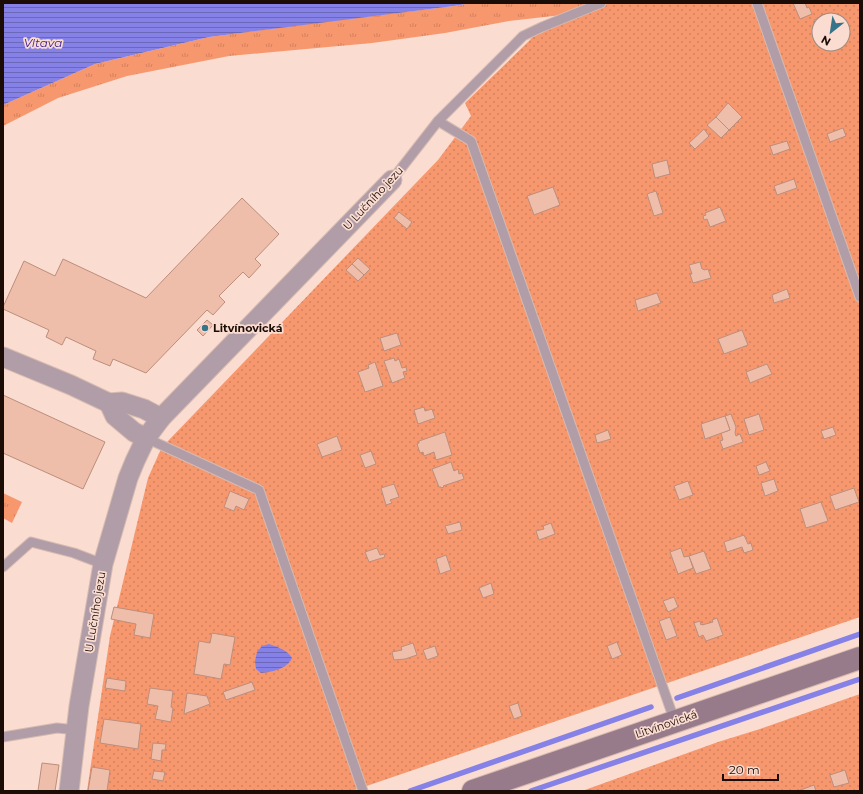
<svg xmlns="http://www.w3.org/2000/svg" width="863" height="794" font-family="Montserrat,sans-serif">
<defs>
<pattern id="grass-tufts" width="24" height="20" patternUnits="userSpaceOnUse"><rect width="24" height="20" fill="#f7976e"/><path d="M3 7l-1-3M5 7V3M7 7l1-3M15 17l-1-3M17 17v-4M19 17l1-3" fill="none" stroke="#d3815e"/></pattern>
<pattern id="garden-dots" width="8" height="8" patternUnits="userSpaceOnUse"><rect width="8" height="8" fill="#f7976e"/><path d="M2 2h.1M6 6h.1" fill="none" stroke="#d3815e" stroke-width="1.8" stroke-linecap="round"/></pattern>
<pattern id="water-rules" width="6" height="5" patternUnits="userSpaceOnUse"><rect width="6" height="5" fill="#8581e7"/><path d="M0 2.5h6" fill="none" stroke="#6c68b9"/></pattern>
</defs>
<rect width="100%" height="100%" fill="#fadcd0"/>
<!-- grass -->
<g fill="url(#grass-tufts)">
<path d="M472,3H591L562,15L509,21L445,33L372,43L229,56L127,76L58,98L3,126V105L95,64L209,37L322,22L454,6Z"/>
<path d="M3,493L22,502L12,523L3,518Z"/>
</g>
<!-- garden -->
<g fill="url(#garden-dots)" fill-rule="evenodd">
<path d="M601,3H860V617L352,791H87L110,636L148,478L161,449L168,441L438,160L471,116L465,103L528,42L542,27ZM819,20H843V44H819Z"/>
<path d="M860,694V791H582L718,742L760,729Z"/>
</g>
<!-- water -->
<g fill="url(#water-rules)">
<path d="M3,3H472L454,6L209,37L95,64L3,105Z"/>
<path d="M269,644C278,647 287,650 292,658C287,669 272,672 261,673L256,669L255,661L257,652L262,646Z"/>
</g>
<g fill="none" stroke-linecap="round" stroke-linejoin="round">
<!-- stream -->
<g stroke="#8581e7" stroke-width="5.5">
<path d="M677,698L860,634"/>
<path d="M410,791L651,707"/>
<path d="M531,791L860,679"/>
</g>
</g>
<!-- building -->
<g fill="#efbeab" stroke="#bc8e7c">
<path d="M793,3H805L807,8L809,7L812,14L800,19Z"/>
<path d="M828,14L831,20H819V26L817,27L814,20Z"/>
<path d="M728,103L742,117L729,130L716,117Z"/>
<path d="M716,117L729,130L721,138L707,125Z"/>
<path d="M843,128L846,136L830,142L827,134Z"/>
<path d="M704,129L709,136L695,149L689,143Z"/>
<path d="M787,141L790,149L773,155L770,146Z"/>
<path d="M667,160L670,174L655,178L652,164Z"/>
<path d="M794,179L797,188L777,195L774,186Z"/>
<path d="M553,187L560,205L534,215L527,196Z"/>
<path d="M656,191L663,213L654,216L647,194Z"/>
<path d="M242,198L279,234L255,259L261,265L249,278L243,272L219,296L225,302L213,315L207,310L146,373L113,359L110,366L93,359L96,351L66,337L62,345L46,337L49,330L3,309V307L24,261L55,276L63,259L146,298Z"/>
<path d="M720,207L726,221L710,227L707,219L704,220L703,216L706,215L705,213Z"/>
<path d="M399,212L412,222L407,229L394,218Z"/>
<path d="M358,258L370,269L364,275L352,264Z"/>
<path d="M700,262L702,269H703L704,270L708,269L711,278L693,283L690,274H692L689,265Z"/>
<path d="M352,264L364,275L358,281L346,270Z"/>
<path d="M787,289L790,298L774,303L772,295Z"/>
<path d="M657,293L661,303L638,311L635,300Z"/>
<path d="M207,320L213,325L203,336L197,330Z"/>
<path d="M742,330L748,345L724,354L718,339Z"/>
<path d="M397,333L401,345L384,351L380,338Z"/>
<path d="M394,358L395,361L399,359L402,368L406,367L407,371L403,372L405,378L392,383L384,361Z"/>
<path d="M375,362L383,386L365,392L358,372L369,368L368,365Z"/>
<path d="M767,364L772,374L750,383L746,372Z"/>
<path d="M3,395L105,442L83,489L3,453Z"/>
<path d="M424,407L425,411L432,409L435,418L418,424L414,410Z"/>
<path d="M731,414L736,427L735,433L736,436L740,434L743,442L723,449L720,441L723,440L721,433L730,430L725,416Z"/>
<path d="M759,414L764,430L749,435L744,419Z"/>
<path d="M725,416L730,430L705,439L701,424Z"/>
<path d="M833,427L836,435L824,439L821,431Z"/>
<path d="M608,430L611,439L597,443L595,435Z"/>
<path d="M445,432L452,455L436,460L434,452L424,456L423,452L420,453L417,444L419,443V441Z"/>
<path d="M337,436L342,450L322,457L317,444Z"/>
<path d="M371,451L376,464L365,468L360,455Z"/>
<path d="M451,462L454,471L458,469L459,474L462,473L464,479L443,486L444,487L441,488V487H439L432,469Z"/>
<path d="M766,462L770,471L759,475L756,466Z"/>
<path d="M774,479L778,491L765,496L761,483Z"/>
<path d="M688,481L693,495L679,500L674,486Z"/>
<path d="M394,484L399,497L390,500L392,503L386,505L381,488Z"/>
<path d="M854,488L859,502L835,510L830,496Z"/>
<path d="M230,491L249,499L244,510L236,506L234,511L224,507Z"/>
<path d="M821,502L828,521L806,528L800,509Z"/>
<path d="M460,522L462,530L448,534L445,526Z"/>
<path d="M551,523L555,534L539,540L536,531L544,529L543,526Z"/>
<path d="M744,535L748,544L751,543L753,550L744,553L742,547L727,552L724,542Z"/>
<path d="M377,548L380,555L384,554L385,557L369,562L365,552Z"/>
<path d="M681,548L684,557L689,556L693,568L678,574L670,552Z"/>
<path d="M704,551L711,569L696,574L689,556Z"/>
<path d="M446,555L451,570L440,574L436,559Z"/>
<path d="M491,583L494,594L483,598L479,588Z"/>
<path d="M674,597L678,607L668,612L663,601Z"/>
<path d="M114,607L154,614L150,638L134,635L136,624L111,619Z"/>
<path d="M670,617L677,636L666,640L659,621Z"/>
<path d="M717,618L723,635L706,641L703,635L699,637L694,623L700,621L701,625L702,624V625L713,622L712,620Z"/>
<path d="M212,633L235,637L230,665L224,664L221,679L194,674L199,641L210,643Z"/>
<path d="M617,642L622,655L612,659L607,646Z"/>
<path d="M413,643L417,655L405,659L394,660L392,652L402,650L401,647Z"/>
<path d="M435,646L438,656L427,660L423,650Z"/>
<path d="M107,678L126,681L125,691L105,688Z"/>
<path d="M252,682L255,690L226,700L223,692Z"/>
<path d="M150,688L173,691L171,707L173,708L171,722L155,719L158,706L147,704Z"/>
<path d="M187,693L207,696L210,704L184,714Z"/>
<path d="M518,703L522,716L514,719L509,706Z"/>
<path d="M104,719L141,724L138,749L100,743Z"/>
<path d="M153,743L166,744L165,750H162L161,761L151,759Z"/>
<path d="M42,763L59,765L55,791H38Z"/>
<path d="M92,767L110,770L107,791H88Z"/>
<path d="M845,770L849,783L834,787L830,775Z"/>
<path d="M154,771L165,772L163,781L152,779Z"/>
<path d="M814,785L816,791H798Z"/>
</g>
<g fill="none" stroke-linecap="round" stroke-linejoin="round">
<!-- lane casing -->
<g stroke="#d6bbb0" stroke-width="11">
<g id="lane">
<path d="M757,3L860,297"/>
<path d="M438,121L471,141L675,722"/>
<path d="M392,180L438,121L523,36L542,27L601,3"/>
<path d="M146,438L259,490L363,791"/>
<path d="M3,567L31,542L74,553L103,564"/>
<path d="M3,737L57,728L77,730"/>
</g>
</g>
<!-- street casing -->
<g stroke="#d6bbb0" stroke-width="21">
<g id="street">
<path d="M3,357L71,385L109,403L122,402L144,409L161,418"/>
<path d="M109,403L115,416L134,432L146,438"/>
<path d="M69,791L79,706L103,564L128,478L135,461L146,438L161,418L392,180"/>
</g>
</g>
<!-- secondary casing -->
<g stroke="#d6bbb0" stroke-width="24">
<path id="secondary" d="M473,791L860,658"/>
</g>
<!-- lane -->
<use href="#lane" stroke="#b19da8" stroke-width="9"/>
<!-- street -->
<use href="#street" stroke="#b19da8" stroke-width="19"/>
<!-- secondary -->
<use href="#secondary" stroke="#987b8b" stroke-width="22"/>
</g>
<!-- markers -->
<circle fill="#36748a" stroke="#fadcd0" stroke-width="1.5" cx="205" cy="328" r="4"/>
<g text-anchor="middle" stroke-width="3.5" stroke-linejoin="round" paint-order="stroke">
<!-- street labels -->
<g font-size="11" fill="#1c0c06" stroke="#fadcd0">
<text transform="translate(373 198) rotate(-47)" y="4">U Lučního jezu</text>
<text transform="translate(95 612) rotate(-81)" y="4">U Lučního jezu</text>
<text transform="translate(666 724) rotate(-19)" y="4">Litvínovická</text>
</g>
<!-- poi labels -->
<g font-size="11" font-weight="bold" fill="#1c0c06" stroke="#fadcd0" text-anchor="start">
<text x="213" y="332">Litvínovická</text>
</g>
<!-- water labels -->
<g font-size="12" font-style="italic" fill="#381c95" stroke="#fadcd0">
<text x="43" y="47">Vltava</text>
</g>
</g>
<!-- border -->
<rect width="863" height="794" fill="none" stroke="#1c0c06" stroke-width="8"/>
<!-- north arrow -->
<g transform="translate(831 32) rotate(210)"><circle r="19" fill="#fadcd0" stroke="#a1897f"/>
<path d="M0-3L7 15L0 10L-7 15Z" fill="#36748a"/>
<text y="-6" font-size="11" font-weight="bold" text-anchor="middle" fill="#1c0c06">N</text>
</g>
<!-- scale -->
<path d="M723 774v6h55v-6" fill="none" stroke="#1c0c06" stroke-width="2"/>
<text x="729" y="774" font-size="12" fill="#1c0c06" stroke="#fadcd0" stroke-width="3" paint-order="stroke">20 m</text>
</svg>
